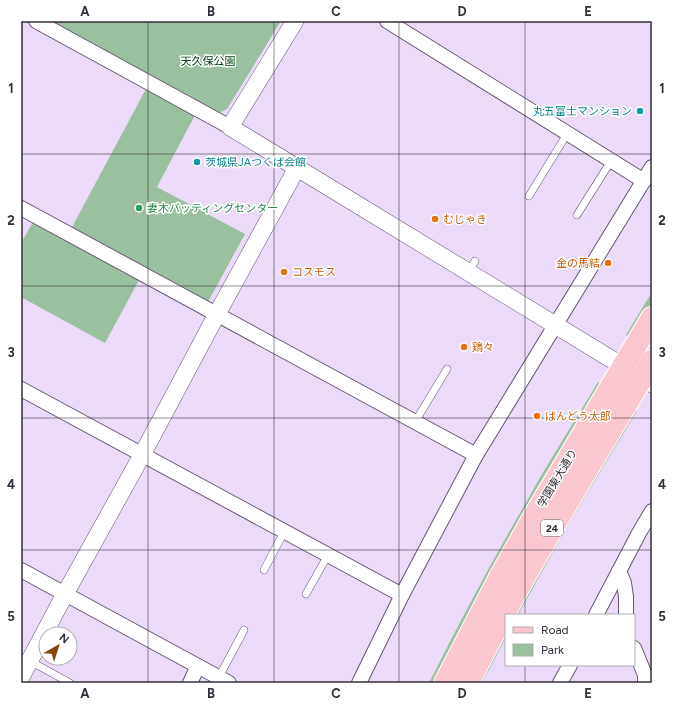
<svg xmlns="http://www.w3.org/2000/svg" width="673" height="704" font-family="Figtree,'Noto Sans JP',sans-serif">
<rect width="100%" height="100%" fill="#ecdaf9"/>
<!-- green -->
<g fill="#9bc09f">
<path d="M48,21H281L227,109L219,113Z"/>
<path d="M146,89L195,115L157,187L245,234L208,302L71,229Z"/>
<path d="M33,222L139,280L105,343L21,297V243Z"/>
<path d="M652,292V304L631,339L626,335Z"/>
<path d="M598,382L603,385L436,683H429C460,621 493,559 528,499C550,459 575,421 598,382Z"/>
<path d="M631,407L637,411L564,532L518,615H511Z"/>
<path d="M506,624V637L482,683H476Z"/>
</g>
<g fill="none" stroke-linecap="round" stroke-linejoin="round">
<!-- service casing -->
<g stroke="#665771" stroke-width="8">
<g id="service">
<path d="M529,196L567,134"/>
<path d="M577,215L611,161"/>
<path d="M468,272L475,261"/>
<path d="M415,422L447,369"/>
<path d="M264,570L284,532"/>
<path d="M306,594L328,555"/>
<path d="M30,661L70,683"/>
<path d="M219,677L244,630"/>
</g>
</g>
<!-- minor casing -->
<g stroke="#665771" stroke-width="16">
<g id="minor">
<path d="M36,21L230,127"/>
<path d="M387,21L644,181"/>
<path d="M21,208L476,455"/>
<path d="M21,389L402,595"/>
<path d="M21,570L229,683"/>
<path d="M619,571L624,583L626,597V615"/>
<path d="M596,615L639,533L652,511"/>
<path d="M634,648L645,675V683"/>
<path d="M190,683L198,666"/>
<path d="M359,683L402,595L476,455L652,167"/>
<path d="M560,683L570,665"/>
</g>
</g>
<!-- tertiary casing -->
<g stroke="#665771" stroke-width="18">
<g id="tertiary">
<path d="M295,21L230,127L652,384"/>
<path d="M21,677L65,594L142,455L217,314L297,168"/>
</g>
</g>
<!-- primary casing -->
<g stroke="#fff" stroke-width="24">
<g id="primary">
<path d="M445,683L499,579L535,515L652,318"/>
<path d="M468,683C523,572 589,467 652,361"/>
</g>
</g>
<!-- service -->
<use href="#service" stroke="#fff" stroke-width="7"/>
<!-- minor -->
<use href="#minor" stroke="#fff" stroke-width="14"/>
<!-- tertiary -->
<use href="#tertiary" stroke="#fff" stroke-width="17"/>
<!-- primary -->
<use href="#primary" stroke="#fac6d0" stroke-width="22"/>
</g>
<!-- grid -->
<path fill="none" stroke="#352e3a" stroke-width="1" stroke-opacity="0.55" d="M148,21V683M274,21V683M399,21V683M525,21V615M21,154H652M21,286H652M21,418H652M21,550H652M525,665V683"/>
<!-- markers -->
<g fill="#0f9aa8" stroke="#fff" stroke-width="1.5">
<circle cx="640" cy="111" r="4"/>
<circle cx="197" cy="162" r="4"/>
</g>
<circle fill="#2e9e5b" stroke="#fff" stroke-width="1.5" cx="139" cy="208" r="4"/>
<g fill="#e8710a" stroke="#fff" stroke-width="1.5">
<circle cx="435" cy="219" r="4"/>
<circle cx="608" cy="263" r="4"/>
<circle cx="284" cy="272" r="4"/>
<circle cx="464" cy="347" r="4"/>
<circle cx="537" cy="416" r="4"/>
</g>
<g text-anchor="middle" stroke-width="3" stroke-linejoin="round" paint-order="stroke">
<!-- shield labels -->
<rect fill="#fff" stroke="#726d75" stroke-width="1" x="541" y="520" width="22" height="16" rx="3"/>
<g font-size="10" font-weight="bold" fill="#352e3a">
<text x="552" y="532">24</text>
</g>
<!-- park labels -->
<g font-size="11" fill="#003c11" stroke="#fff">
<text x="208" y="65">天久保公園</text>
</g>
<!-- culture labels -->
<g font-size="11" fill="#0d838f" stroke="#fff" text-anchor="end">
<text x="632" y="115">丸五富士マンション</text>
<text x="205" y="166" text-anchor="start">茨城県JAつくば会館</text>
</g>
<!-- leisure labels -->
<g font-size="11" fill="#27864d" stroke="#fff" text-anchor="start">
<text x="147" y="212">妻木バッティングセンター</text>
</g>
<!-- food labels -->
<g font-size="11" fill="#c56008" stroke="#fff" text-anchor="start">
<text x="443" y="223">むじゃき</text>
<text x="600" y="267" text-anchor="end">金の馬結</text>
<text x="292" y="276">コスモス</text>
<text x="472" y="351">鶏々</text>
<text x="545" y="420">ばんどう太郎</text>
</g>
<!-- street labels -->
<g font-size="11" fill="#352e3a" stroke="#fff">
<text transform="translate(557 478) rotate(-59)" y="4">学園東大通り</text>
</g>
</g>
<!-- border -->
<rect width="673" height="704" fill="none" stroke="#ffffff" stroke-width="44"/>
<!-- legend -->
<rect x="505" y="614" width="130" height="52" fill="#ffffff" stroke="#aeabb0"/>
<rect x="513" y="627" width="20" height="6" fill="#fac6d0" stroke="#aeabb0"/>
<text x="541" y="634" font-size="12" fill="#352e3a">Road</text>
<rect x="513" y="644" width="20" height="12" fill="#9bc09f" stroke="#aeabb0"/>
<text x="541" y="654" font-size="12" fill="#352e3a">Park</text>
<!-- north arrow -->
<g transform="translate(58 646) rotate(39)"><circle r="19" fill="#ffffff" stroke="#aeabb0"/>
<path d="M0-3L7 15L0 10L-7 15Z" fill="#844607"/>
<text y="-6" font-size="11" font-weight="bold" text-anchor="middle" fill="#352e3a">N</text>
</g>
<rect x="22" y="22" width="629" height="660" fill="none" stroke="#352e3a" stroke-width="1.5"/>
<g font-size="13" text-anchor="middle" font-weight="bold" fill="#352e3a">
<text x="85" y="16">A</text>
<text x="211" y="16">B</text>
<text x="336" y="16">C</text>
<text x="462" y="16">D</text>
<text x="588" y="16">E</text>
<text x="11" y="93">1</text>
<text x="662" y="93">1</text>
<text x="11" y="225">2</text>
<text x="662" y="225">2</text>
<text x="11" y="357">3</text>
<text x="662" y="357">3</text>
<text x="11" y="489">4</text>
<text x="662" y="489">4</text>
<text x="11" y="621">5</text>
<text x="662" y="621">5</text>
<text x="85" y="698">A</text>
<text x="211" y="698">B</text>
<text x="336" y="698">C</text>
<text x="462" y="698">D</text>
<text x="588" y="698">E</text>
</g>
</svg>
